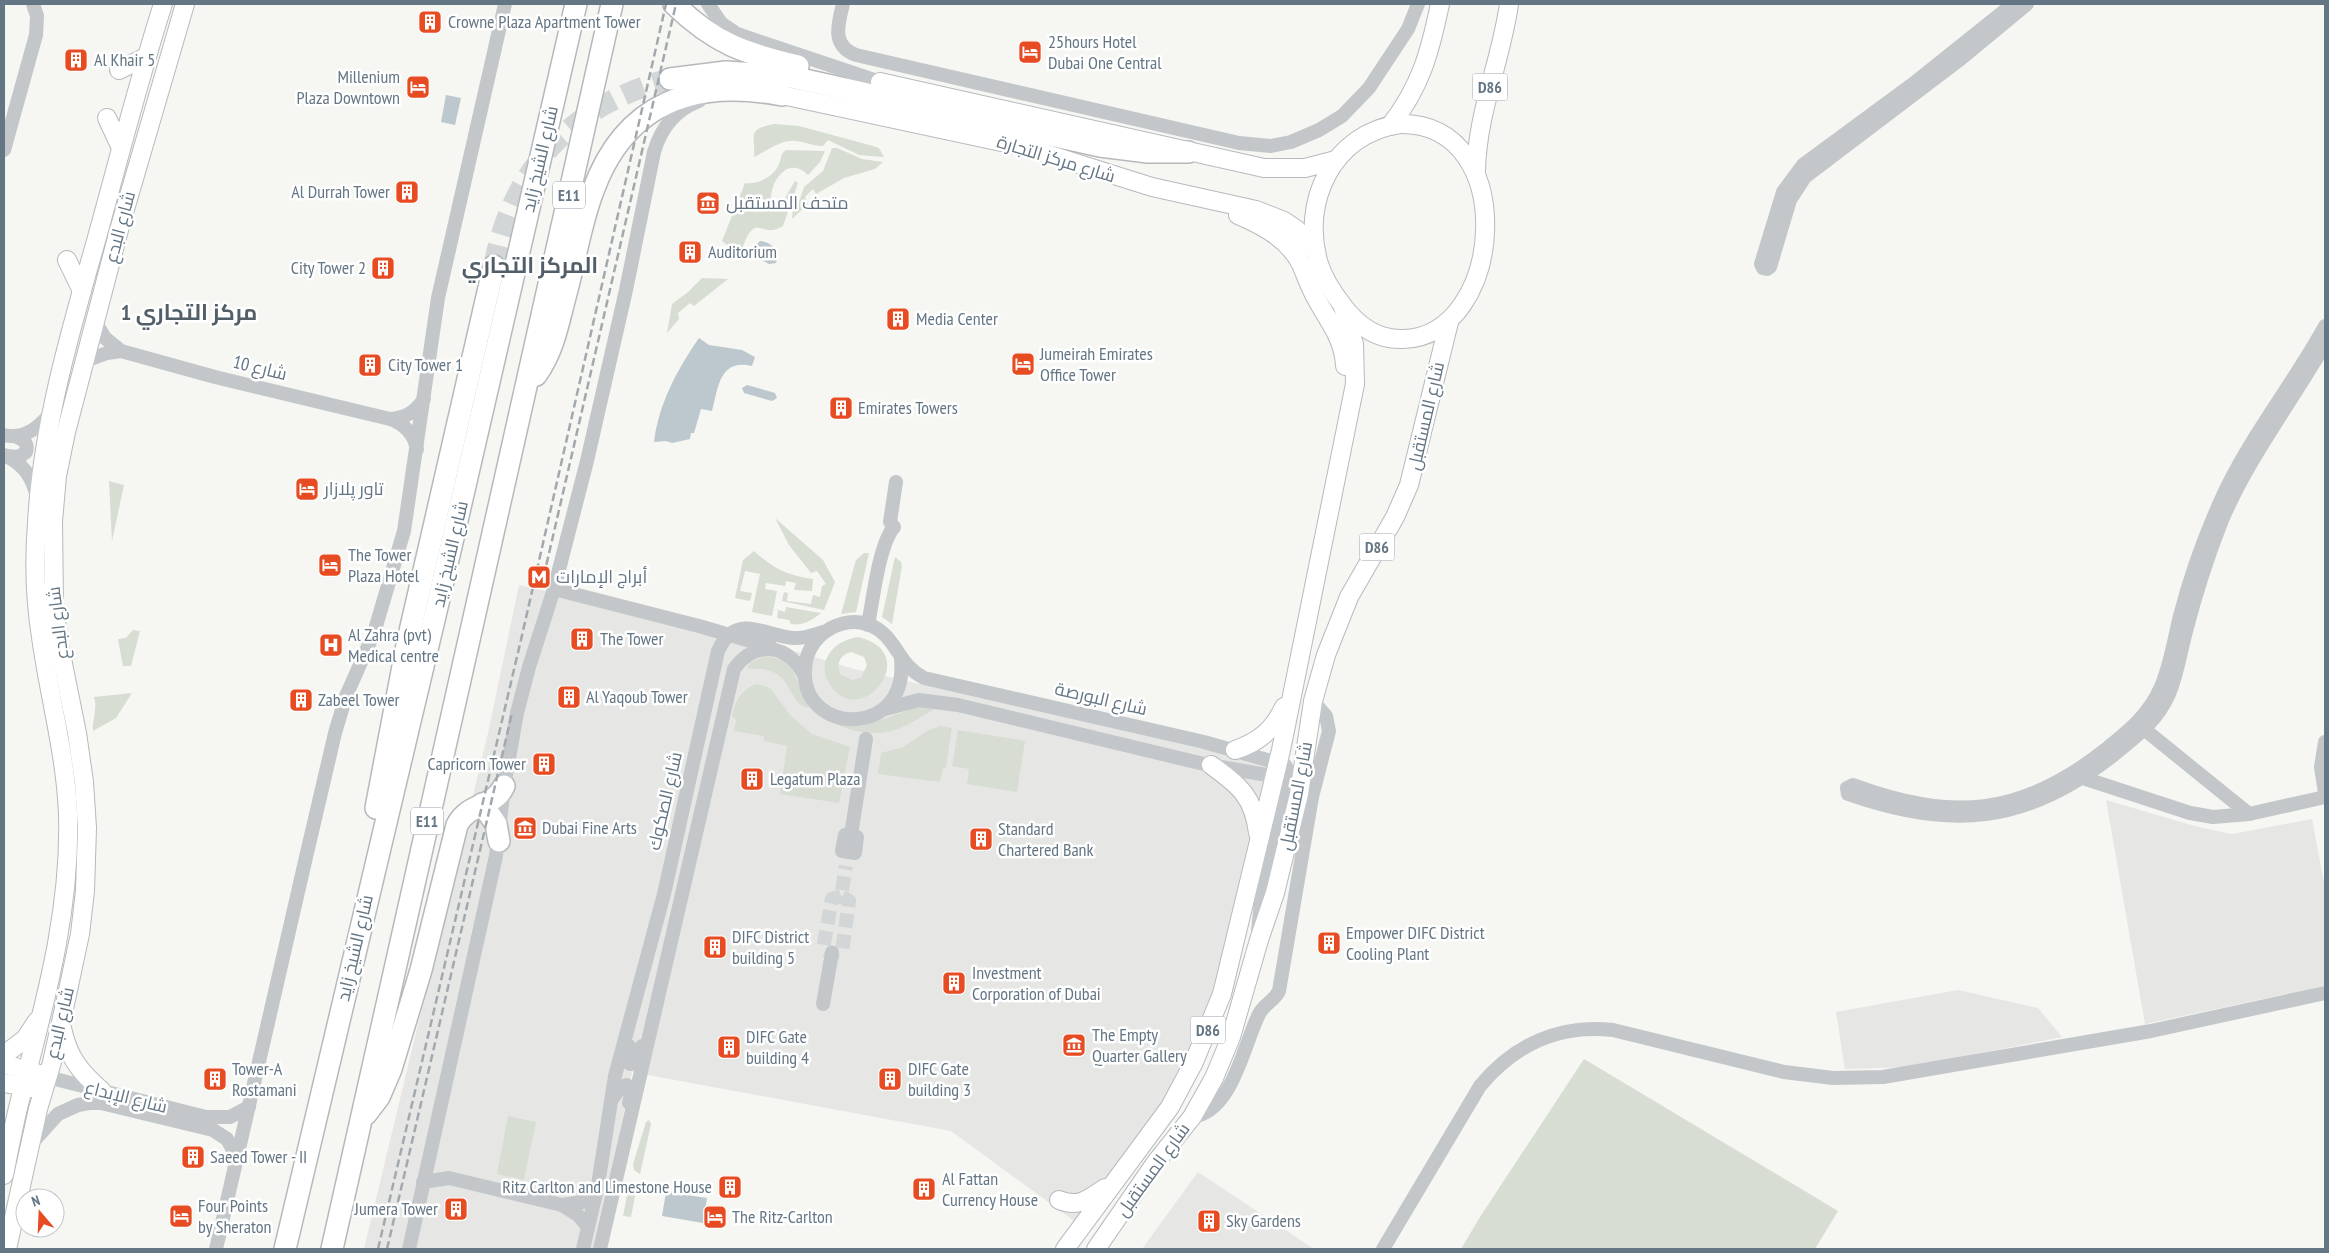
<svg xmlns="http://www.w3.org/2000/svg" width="2329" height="1253" font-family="'PT Sans Narrow',Cairo,sans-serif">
<rect width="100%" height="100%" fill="#f6f6f2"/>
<!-- built -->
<g fill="#e6e7e5">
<path d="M519,585L721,629L854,669L1287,768L1232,992L1206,1059L1191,1087L1088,1231L951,1131L632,1072L596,1249H364L488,733Z"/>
<path d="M2106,800L2198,827L2232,834L2312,819L2325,888V986L2145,1024Z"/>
<path d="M1958,990L2038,1008L2062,1037L1911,1067L1845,1069L1836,1012Z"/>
<path d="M1198,1172L1290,1233L1314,1249H1142Z"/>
</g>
<!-- green -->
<g fill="#d7ddd3" fill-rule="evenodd">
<path d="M774,124L799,126L873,146L879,148L884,157L859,155L828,140L823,146C813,146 806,142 796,141C782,139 766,151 754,157C756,136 745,130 774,124Z"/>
<path d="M832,148H837L862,159L883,162L875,169L844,178L816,194L813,189L805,197L808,204L792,219L793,209L799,202L804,187L823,171Z"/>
<path d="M786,150L825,151L820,162L808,175C786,152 764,189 773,210H778L795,181L798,183L783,226C759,241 756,206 740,255L722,241L745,183C757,185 774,177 779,164C782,158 780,154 786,150Z"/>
<path d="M702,278L728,279L694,306L690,303L678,313L679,319L667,333L672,304L688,292Z"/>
<path d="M109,481L124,485L112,541Z"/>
<path d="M775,518L823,560L835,582L824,610L782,601L784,592L788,593L787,601L811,604L813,595L820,597L822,586L826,584L817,571L811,573L789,545Z"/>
<path d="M754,551C773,568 787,576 813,579L812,591L794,590L796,583L786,581L785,586L766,583L765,589L777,591L772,616L752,612L760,574L745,571L740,591L752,593L750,601L735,598L743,560Z"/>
<path d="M864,553H869L856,612L841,614L856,560Z"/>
<path d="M895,557L901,562L902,566L892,624L882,617Z"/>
<path d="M786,607L821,613C813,620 802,626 791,624L789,620L777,618L778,610L785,612Z"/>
<path d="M133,630L140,631L131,666H123L118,639L126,638Z"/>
<path d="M858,637C926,653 858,734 829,683C816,660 835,640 858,637ZM851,652L864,657L867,665L861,678L852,680L840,674C836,663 840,655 851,652Z"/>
<path d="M766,656L782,660L791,667L809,706L808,708C792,704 790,682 777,674C766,667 758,670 747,668L751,662Z"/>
<path d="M757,684L770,688L791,716L812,734L850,747L839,803L780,794L787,746L764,741V736L734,731L736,720L732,716C735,701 742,688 757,684Z"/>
<path d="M132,693L116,718L93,731C92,719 98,709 94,697Z"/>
<path d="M921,706L935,708C930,713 924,715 918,719C890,736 867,738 836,724L863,726Z"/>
<path d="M940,726L952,728L946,768H943L940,782L878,774L881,753L903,747L927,731Z"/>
<path d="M958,730L1025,741L1017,792L967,784L969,769L952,766Z"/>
<path d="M1584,1059L1838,1211L1815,1249H1461L1480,1217Z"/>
<path d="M508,1116L536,1122L524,1180L497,1174Z"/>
<path d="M649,1120L651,1124L640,1174L634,1170L633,1164L646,1122Z"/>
<path d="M626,1183L637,1185L631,1217L623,1216L627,1195L624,1194Z"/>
</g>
<!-- water -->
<g fill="#bcc8cd">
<path d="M446,95L461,98L455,125L441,122Z"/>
<path d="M760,241C770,242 776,248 778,257L776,263L769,264L758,258L754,247Z"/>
<path d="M699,338L709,345L742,350L755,357L752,366C719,358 718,389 712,411L701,409L694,433H691L690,439L672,443L666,441L654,442C659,403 677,370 699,338Z"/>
<path d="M747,385L775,393L777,398L772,401L744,393L742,388Z"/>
<path d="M666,1192L707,1198L703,1223L662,1216Z"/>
</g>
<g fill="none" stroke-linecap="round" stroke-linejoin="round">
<!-- minor-tunnel -->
<path stroke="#d2d6d6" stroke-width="14" stroke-dasharray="14 7" stroke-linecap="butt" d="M841,896L832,899L823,949L832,953L842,952L849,901L841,896L846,866"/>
<!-- highway-tunnel -->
<path stroke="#d2d6d6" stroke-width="21" stroke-dasharray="21 11" stroke-linecap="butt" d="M494,266C511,168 575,103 670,79"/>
<!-- major casing -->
<g stroke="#b6babe" stroke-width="20">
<g id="major">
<path d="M119,70L146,57"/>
<path d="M880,82L1264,168H1305L1336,160"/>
<path d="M782,95L1025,147L1152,187L1256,210L1284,221L1297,230L1316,253"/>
<path d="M107,118L121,148"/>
<path d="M1400,124C1521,122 1505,337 1403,339C1378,340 1358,326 1343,306C1333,293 1324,280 1319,264C1300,202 1333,133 1400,124Z"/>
<path d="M1390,126C1421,86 1430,52 1440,4"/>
<path d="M1476,171C1477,113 1501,61 1509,4"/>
<path d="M1238,215C1264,226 1288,239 1301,264C1306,276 1310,288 1317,300C1329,322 1344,339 1345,366"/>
<path d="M67,260L82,291"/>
<path d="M1235,750C1259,742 1273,730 1284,707"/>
<path d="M1211,765C1239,785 1254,797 1258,833"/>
<path d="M62,1028C68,1057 80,1072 102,1091"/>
<path d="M4,1055L25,1039L37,1021"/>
<path d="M4,1064L39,1074"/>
<path d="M4,1083L36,1089"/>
<path d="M4,1175C9,1151 13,1128 19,1104C43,1008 71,915 68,815C66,755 49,696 41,637C35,599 34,561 37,523C42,428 70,332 96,241C118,162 138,82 163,4"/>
<path d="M1059,1200C1079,1208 1089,1199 1105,1188"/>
<path d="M7,1249L38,1109L52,1062L67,995L80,934L85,891L87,828L84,782L77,733L59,644L54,605L53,521L57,476L66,432L119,230L185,4"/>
<path d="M1065,1249L1170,1107L1194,1062L1222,994L1281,750L1355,384L1354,344L1343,307"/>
<path d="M1096,1249L1156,1162L1192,1117L1214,1078L1231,1037L1259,940L1275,893L1299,794L1313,701L1326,655L1349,597L1395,517L1409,485L1449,322"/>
</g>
</g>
<!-- highway casing -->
<g stroke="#b6b9bc" stroke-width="24">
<g id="highway">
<path d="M674,4C715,44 744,53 798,66"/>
<path d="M670,79L726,72L787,76L1100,146L1148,152H1188"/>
<path d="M536,375C553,352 558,324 565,297C575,262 580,225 593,191C625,102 695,78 782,95"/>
<path d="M482,804L496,824L499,841"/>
<path d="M376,808L408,640L494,266"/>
<path d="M366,1114L379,1097L391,1069L421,970L457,825C469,802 494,808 504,786"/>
<path d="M285,1249L438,603L576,4"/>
<path d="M332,1249L612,4"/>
</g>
</g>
<!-- minor -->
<g stroke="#c3c7ca" stroke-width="14">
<path d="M708,4L721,23L737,34L880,82"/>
<path d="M843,4C838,24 831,46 856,55L1239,143L1271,146L1291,142L1319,130L1342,116L1369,88L1408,29L1418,4"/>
<path d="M2013,4L1913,84L1803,165L1783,192L1761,264L1763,268L1767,269L1770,267L1790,200L1805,177L1958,61L2027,4"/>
<path d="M4,150L36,35L37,16L33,4"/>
<path d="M95,321L105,338L121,351L215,377L390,419C404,424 414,434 417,449"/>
<path d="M2325,326C2292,386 2248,439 2220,502C2204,538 2190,577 2180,616C2174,640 2170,667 2160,689C2148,716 2127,732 2105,750C2020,817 1952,821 1853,785L1847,788L1848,794C1950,830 2025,824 2111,757C2134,738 2157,722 2169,694C2177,675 2180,655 2185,635C2195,596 2207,558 2222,520C2249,457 2291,403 2325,344"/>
<path d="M85,361L107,353L121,351"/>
<path d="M390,419C406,418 415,412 424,399"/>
<path d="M4,435C25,440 40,427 52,411"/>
<path d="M4,455C24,464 32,477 37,497"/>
<path d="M6,456L19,457L26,452C29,442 22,439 14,436"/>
<path d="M554,589L699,626L771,647"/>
<path d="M868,625C873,600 879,544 894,527L890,522L896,482"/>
<path d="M901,659C909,739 803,735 805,672C805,658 810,645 821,635C834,624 851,619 867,624C897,634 896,664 924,678L1204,742L1285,765L1288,771V778L1261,902L1258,931"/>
<path d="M885,709L919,700L958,705L1204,764L1284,778"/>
<path d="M2139,725L2249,814"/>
<path d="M2325,742L2321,767L2325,793"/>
<path d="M2077,776L2190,813L2213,817L2249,814L2325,797"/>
<path d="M845,835L857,837L855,853L842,851Z"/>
<path d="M851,835L866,739"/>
<path d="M823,1004L832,953"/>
<path d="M629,1046L626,1060L630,1064L635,1062L642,1046"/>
<path d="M47,1077L206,1117H230L249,1107"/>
<path d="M612,1099L621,1087L627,1085L632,1091L629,1103"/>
<path d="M1192,1117C1233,1111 1243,1046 1259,1014C1264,1004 1274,1001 1279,991L1312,797L1329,731L1326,716L1313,701"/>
<path d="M31,1144L58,1114L78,1105L89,1103H101L213,1130L227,1139L237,1157"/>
<path d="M423,1182L449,1178L562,1205L578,1215L588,1227"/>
<path d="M562,1205L582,1202L596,1193"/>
<path d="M216,1249C254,1077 295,905 335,733L346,696L374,633L404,531L438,298L505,4"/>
<path d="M409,1249L496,856L504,786L517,713L529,667L554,589L587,461L626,290L654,152C661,128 675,110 699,101"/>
<path d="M583,1249L598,1185L615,1076L664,894L718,651C735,612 762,635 793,638C803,639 813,635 823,632"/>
<path d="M600,1249L734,669C755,639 790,644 805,677"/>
<path d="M1383,1249L1480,1086C1514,1045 1559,1024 1613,1030L1784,1072L1833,1078L1883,1077L2151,1031L2325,993"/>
</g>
<!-- major -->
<use href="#major" stroke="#fff" stroke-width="18"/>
<!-- highway -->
<use href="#highway" stroke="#fff" stroke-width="21"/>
<!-- rail -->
<g stroke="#a1a8ae" stroke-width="2.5" stroke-dasharray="8 4" stroke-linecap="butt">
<path d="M541,588L676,4"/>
<path d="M378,1249L520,644L666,4"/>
<path d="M387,1249L512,713"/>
</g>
</g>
<!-- icons -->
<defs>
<g id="building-square" transform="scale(1.25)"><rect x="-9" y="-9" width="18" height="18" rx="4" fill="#e64b21" stroke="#fff"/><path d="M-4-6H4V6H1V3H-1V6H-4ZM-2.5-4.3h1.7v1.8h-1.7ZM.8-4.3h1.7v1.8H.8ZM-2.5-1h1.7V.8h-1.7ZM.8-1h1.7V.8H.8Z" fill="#fff"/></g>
<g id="hotel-square" transform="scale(1.25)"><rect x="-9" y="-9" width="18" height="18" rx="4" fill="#e64b21" stroke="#fff"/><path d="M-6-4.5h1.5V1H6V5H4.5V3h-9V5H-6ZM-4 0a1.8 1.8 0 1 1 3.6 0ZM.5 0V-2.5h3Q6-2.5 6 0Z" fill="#fff"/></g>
<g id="museum-square" transform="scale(1.25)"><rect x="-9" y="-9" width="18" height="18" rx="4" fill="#e64b21" stroke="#fff"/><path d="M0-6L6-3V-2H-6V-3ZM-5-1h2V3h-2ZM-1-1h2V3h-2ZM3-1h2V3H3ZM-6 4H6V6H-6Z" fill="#fff"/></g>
<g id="metro-square" transform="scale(1.25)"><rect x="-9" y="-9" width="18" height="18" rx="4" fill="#e64b21" stroke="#fff"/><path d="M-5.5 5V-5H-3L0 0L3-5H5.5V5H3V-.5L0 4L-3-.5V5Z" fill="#fff"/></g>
<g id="hospital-square" transform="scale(1.25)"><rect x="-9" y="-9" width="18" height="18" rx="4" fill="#e64b21" stroke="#fff"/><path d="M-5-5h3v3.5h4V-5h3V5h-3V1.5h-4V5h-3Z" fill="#fff"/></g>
</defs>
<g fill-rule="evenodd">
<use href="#building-square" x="430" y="22"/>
<use href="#hotel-square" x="1030" y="52"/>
<use href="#building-square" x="76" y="60"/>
<use href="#hotel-square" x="418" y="87"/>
<use href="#building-square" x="407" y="192"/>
<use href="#museum-square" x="708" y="203"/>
<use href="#building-square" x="690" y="252"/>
<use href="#building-square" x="383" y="268"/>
<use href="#building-square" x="898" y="319"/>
<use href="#hotel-square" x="1023" y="364"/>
<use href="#building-square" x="370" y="365"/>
<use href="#building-square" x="841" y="408"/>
<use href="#hotel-square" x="307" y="489"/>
<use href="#hotel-square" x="330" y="565"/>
<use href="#metro-square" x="539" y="577"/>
<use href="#building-square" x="582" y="639"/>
<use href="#hospital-square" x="331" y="645"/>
<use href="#building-square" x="569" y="697"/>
<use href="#building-square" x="301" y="700"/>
<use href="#building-square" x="544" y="764"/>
<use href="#building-square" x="752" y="779"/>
<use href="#museum-square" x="525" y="828"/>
<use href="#building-square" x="981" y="839"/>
<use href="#building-square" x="1329" y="943"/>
<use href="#building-square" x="715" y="947"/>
<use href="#building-square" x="954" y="983"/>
<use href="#museum-square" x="1074" y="1045"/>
<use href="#building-square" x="729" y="1047"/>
<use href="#building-square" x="215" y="1079"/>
<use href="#building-square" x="890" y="1079"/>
<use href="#building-square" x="193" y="1157"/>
<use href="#building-square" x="730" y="1187"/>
<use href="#building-square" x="924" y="1189"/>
<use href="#building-square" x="456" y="1209"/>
<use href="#hotel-square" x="181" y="1216"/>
<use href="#hotel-square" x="715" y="1217"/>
<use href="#building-square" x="1209" y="1221"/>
</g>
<g text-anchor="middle" stroke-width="5" stroke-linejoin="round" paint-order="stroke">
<!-- shield labels -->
<g fill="#fff" stroke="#929fa9" stroke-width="1">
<rect x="1472.5" y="73.5" width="35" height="27" rx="4"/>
<rect x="553" y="181.5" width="32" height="27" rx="4"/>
<rect x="1359.5" y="533.5" width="35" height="27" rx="4"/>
<rect x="411" y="807.5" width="32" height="27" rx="4"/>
<rect x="1190.5" y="1016.5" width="35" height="27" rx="4"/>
</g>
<g font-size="16" font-weight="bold" fill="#647684">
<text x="1490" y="93">D86</text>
<text x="569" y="201">E11</text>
<text x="1377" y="553">D86</text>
<text x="427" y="827">E11</text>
<text x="1208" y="1036">D86</text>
</g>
<!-- poi labels -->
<g font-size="18" fill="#647684" stroke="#fff" text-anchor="start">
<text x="448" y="28">Crowne Plaza Apartment Tower</text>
<text x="1048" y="48">25hours Hotel<tspan x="1048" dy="21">Dubai One Central</tspan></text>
<text x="94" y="66">Al Khair 5</text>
<text x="400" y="83" text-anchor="end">Millenium<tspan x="400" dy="21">Plaza Downtown</tspan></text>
<text x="390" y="198" text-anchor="end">Al Durrah Tower</text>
<text x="726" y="209">متحف المستقبل</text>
<text x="708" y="258">Auditorium</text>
<text x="366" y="274" text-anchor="end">City Tower 2</text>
<text x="916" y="325">Media Center</text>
<text x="1040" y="360">Jumeirah Emirates<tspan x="1040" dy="21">Office Tower</tspan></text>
<text x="388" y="371">City Tower 1</text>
<text x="858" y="414">Emirates Towers</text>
<text x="324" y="495">تاور پلازار</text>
<text x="348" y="561">The Tower<tspan x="348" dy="21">Plaza Hotel</tspan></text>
<text x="556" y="583">أبراج الإمارات</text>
<text x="348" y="641">Al Zahra (pvt)<tspan x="348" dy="21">Medical centre</tspan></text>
<text x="600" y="645">The Tower</text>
<text x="586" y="703">Al Yaqoub Tower</text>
<text x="318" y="706">Zabeel Tower</text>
<text x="526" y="770" text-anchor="end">Capricorn Tower</text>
<text x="770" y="785">Legatum Plaza</text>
<text x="542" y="834">Dubai Fine Arts</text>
<text x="998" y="835">Standard<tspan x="998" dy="21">Chartered Bank</tspan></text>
<text x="1346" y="939">Empower DIFC District<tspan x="1346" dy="21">Cooling Plant</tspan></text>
<text x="732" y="943">DIFC District<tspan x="732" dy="21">building 5</tspan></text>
<text x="972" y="979">Investment<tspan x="972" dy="21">Corporation of Dubai</tspan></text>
<text x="1092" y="1041">The Empty<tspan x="1092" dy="21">Quarter Gallery</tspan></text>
<text x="746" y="1043">DIFC Gate<tspan x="746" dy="21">building 4</tspan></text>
<text x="232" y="1075">Tower-A<tspan x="232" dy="21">Rostamani</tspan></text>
<text x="908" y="1075">DIFC Gate<tspan x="908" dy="21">building 3</tspan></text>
<text x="210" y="1163">Saeed Tower - II</text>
<text x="942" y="1185">Al Fattan<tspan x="942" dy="21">Currency House</tspan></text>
<text x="712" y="1193" text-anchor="end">Ritz Carlton and Limestone House</text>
<text x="198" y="1212">Four Points<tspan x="198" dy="21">by Sheraton</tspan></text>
<text x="438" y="1215" text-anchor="end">Jumera Tower</text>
<text x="732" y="1223">The Ritz-Carlton</text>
<text x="1226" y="1227">Sky Gardens</text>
</g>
<!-- street labels -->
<g font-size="18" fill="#647684" stroke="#fff">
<text transform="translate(540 159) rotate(-77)" y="6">شارع الشيخ زايد</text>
<text transform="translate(1056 159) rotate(17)" y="6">شارع مركز التجارة</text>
<text transform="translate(120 227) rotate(-75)" y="6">شارع البدع</text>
<text transform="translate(260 368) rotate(14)" y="6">شارع 10</text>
<text transform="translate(1426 416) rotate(-77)" y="6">شارع المستقبل</text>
<text transform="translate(450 554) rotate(-77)" y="6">شارع الشيخ زايد</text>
<text transform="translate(58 623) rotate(-97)" y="6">شارع البدع</text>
<text transform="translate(1101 699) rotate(13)" y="6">شارع البورصة</text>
<text transform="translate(1296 796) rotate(-79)" y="6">شارع المستقبل</text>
<text transform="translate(665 801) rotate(-77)" y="6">شارع الصكوك</text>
<text transform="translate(355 948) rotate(-77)" y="6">شارع الشيخ زايد</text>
<text transform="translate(60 1023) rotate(-77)" y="6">شارع البدع</text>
<text transform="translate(126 1097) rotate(14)" y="6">شارع الإبداع</text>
<text transform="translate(1153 1170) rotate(-54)" y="6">شارع المستقبل</text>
</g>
<!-- district labels -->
<g font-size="22" font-weight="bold" fill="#525f69" stroke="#fff">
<text x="530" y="273">المركز التجاري</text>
<text x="189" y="320">مركز التجاري 1</text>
</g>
</g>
<!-- border -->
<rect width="2329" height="1253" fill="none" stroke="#647684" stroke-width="10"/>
<!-- north arrow -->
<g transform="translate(40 1213) rotate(341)"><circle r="24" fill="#ffffff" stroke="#c1c8ce"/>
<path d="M0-4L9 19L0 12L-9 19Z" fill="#e64b21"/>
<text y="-8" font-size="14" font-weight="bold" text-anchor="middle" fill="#647684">N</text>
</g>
</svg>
